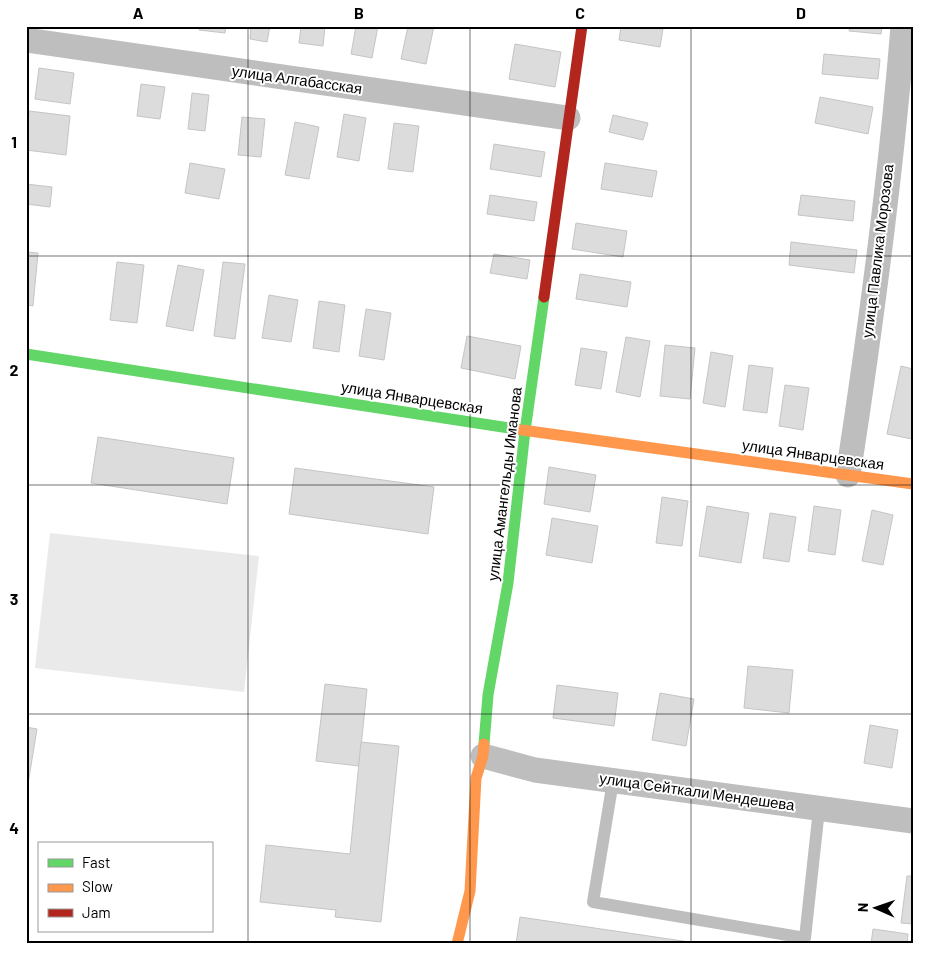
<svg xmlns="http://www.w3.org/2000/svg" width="939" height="970" font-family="Barlow,sans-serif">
<rect width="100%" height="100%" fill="#fff"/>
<!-- green -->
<path fill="#eaeaea" d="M50,533L259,556L244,692L35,668Z"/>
<!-- building -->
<g fill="#dcdcdc" stroke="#c5c5c5">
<path d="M200,26H226L225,33L199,30Z"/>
<path d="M251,26H270L267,42L250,39Z"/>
<path d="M301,26H325L323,46L299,43Z"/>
<path d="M356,26H378L372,58L351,54Z"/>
<path d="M408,26H434L426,64L401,59Z"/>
<path d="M621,26L663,29L660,47L619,40Z"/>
<path d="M850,26H882L881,34L849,31Z"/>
<path d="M515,44L561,52L555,87L509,79Z"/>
<path d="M824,54L880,59L878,79L822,74Z"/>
<path d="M39,68L74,73L70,104L35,99Z"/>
<path d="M141,84L165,87L160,119L137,116Z"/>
<path d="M192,93L209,95L205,131L188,129Z"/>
<path d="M820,97L873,107L868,134L815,123Z"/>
<path d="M29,111L70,116L66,155L26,150Z"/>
<path d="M344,114L366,118L359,161L337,157Z"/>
<path d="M613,115L648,123L643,140L609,132Z"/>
<path d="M242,117L265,119L261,157L238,155Z"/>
<path d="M295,122L319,127L309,179L285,175Z"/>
<path d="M394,123L419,126L413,172L388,169Z"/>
<path d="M494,144L545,152L541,177L490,169Z"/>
<path d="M190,163L225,169L219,199L185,193Z"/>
<path d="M605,163L657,171L652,197L601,189Z"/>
<path d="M26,184L52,187L50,207L26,204Z"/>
<path d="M490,195L537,202L534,221L487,214Z"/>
<path d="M801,195L855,201L853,221L798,215Z"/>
<path d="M576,223L627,231L623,257L572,249Z"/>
<path d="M791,242L857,250L854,273L789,265Z"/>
<path d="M26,252L38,253L33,306L26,305Z"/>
<path d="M494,254L530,260L527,279L490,273Z"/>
<path d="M117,262L144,265L137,323L110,320Z"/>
<path d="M223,262L245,264L235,339L214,336Z"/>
<path d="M178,265L204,270L193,331L166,326Z"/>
<path d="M580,274L631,282L627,307L576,299Z"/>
<path d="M269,295L298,300L291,342L262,338Z"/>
<path d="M319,301L345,305L339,352L313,348Z"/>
<path d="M366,309L391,313L384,360L359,356Z"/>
<path d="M467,336L521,346L515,379L461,368Z"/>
<path d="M626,337L650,341L640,397L616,392Z"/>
<path d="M665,345L695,348L690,399L660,396Z"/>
<path d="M581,348L607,352L601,389L575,385Z"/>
<path d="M711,352L733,356L725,407L703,403Z"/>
<path d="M749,365L773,368L767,413L743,410Z"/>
<path d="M901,366L913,369L912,439L887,434Z"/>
<path d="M785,385L809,388L803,430L779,426Z"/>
<path d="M98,437L234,458L227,504L91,483Z"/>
<path d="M549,467L596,475L590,512L544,504Z"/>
<path d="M295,468L434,487L428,534L289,514Z"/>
<path d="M662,497L688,501L682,546L656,543Z"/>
<path d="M707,506L749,513L741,563L699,556Z"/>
<path d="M814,506L841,510L835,555L808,551Z"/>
<path d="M872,510L893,515L883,565L862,561Z"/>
<path d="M770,513L796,517L789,562L763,558Z"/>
<path d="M552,518L598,526L592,563L546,555Z"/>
<path d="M748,666L793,670L789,713L744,708Z"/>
<path d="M325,684L367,689L359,766L316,761Z"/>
<path d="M557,685L618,693L614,726L553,718Z"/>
<path d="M660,693L694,699L686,746L652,740Z"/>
<path d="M870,725L898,730L892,768L864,763Z"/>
<path d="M26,727L37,729L26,796Z"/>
<path d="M361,742L399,746L381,922L335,917L336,910L260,902L266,845L350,854Z"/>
<path d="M907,876H913V924L901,923Z"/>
<path d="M520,917L703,944H516Z"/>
<path d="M873,929L908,934L907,944H871Z"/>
</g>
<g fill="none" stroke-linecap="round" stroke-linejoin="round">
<!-- lane -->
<path stroke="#bebebe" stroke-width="12" d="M613,781L593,902L805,938L819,809"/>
<!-- street -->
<g stroke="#bebebe" stroke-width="25">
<path d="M26,40L568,118"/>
<path d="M848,475C871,326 891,176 903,26"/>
<path d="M483,756L535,770L913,821"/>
</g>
<!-- fast -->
<g stroke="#63d668" stroke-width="11">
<path d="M26,354L522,430"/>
<path d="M484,744L488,695L508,583L525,431L544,297"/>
</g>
<!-- slow -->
<g stroke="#ff974d" stroke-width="11">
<path d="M522,430L913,484"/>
<path d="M457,944L470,891L476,778L483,756L484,744"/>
</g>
<!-- jam -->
<path stroke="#b3261e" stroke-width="11" d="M544,297L582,26"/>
</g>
<!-- grid -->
<path fill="none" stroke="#000" stroke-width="1" stroke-opacity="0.55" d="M248,26V944M470,26V944M691,26V944M26,256H913M26,485H913M26,714H913"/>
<g text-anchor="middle" stroke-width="4" stroke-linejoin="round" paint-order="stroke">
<!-- street labels -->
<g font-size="15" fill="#000" stroke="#fff">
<text transform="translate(297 80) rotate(8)" y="5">улица Алгабасская</text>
<text transform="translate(878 251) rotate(-83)" y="5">улица Павлика Морозова</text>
<text transform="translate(412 398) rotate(9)" y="5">улица Январцевская</text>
<text transform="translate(813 455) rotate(8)" y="5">улица Январцевская</text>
<text transform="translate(505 484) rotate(-83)" y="5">улица Амангельды Иманова</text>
<text transform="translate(697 792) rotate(8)" y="5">улица Сейткали Мендешева</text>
</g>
</g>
<!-- border -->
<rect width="939" height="970" fill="none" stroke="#ffffff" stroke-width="55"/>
<!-- legend -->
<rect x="38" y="842" width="175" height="90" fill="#ffffff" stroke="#999999"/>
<rect x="48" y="859" width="25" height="8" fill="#63d668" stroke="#999999"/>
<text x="82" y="868" font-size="15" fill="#000000">Fast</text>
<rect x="48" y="884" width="25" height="8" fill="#ff974d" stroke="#999999"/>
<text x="82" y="892" font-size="15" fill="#000000">Slow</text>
<rect x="48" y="909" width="25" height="8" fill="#b3261e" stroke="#999999"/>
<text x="82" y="918" font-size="15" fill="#000000">Jam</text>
<!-- north arrow -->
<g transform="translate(876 908) rotate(272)" stroke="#ffffff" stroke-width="4" paint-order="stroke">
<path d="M0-4L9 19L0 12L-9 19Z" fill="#000000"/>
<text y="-8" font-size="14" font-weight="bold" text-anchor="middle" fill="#000000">N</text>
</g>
<rect x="28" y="28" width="884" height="914" fill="none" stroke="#000" stroke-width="2"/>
<g font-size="16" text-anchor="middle" font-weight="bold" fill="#000">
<text x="138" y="19">A</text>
<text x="359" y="19">B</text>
<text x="580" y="19">C</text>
<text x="801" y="19">D</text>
<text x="14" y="148">1</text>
<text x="14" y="376">2</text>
<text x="14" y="605">3</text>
<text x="14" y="834">4</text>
</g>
</svg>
